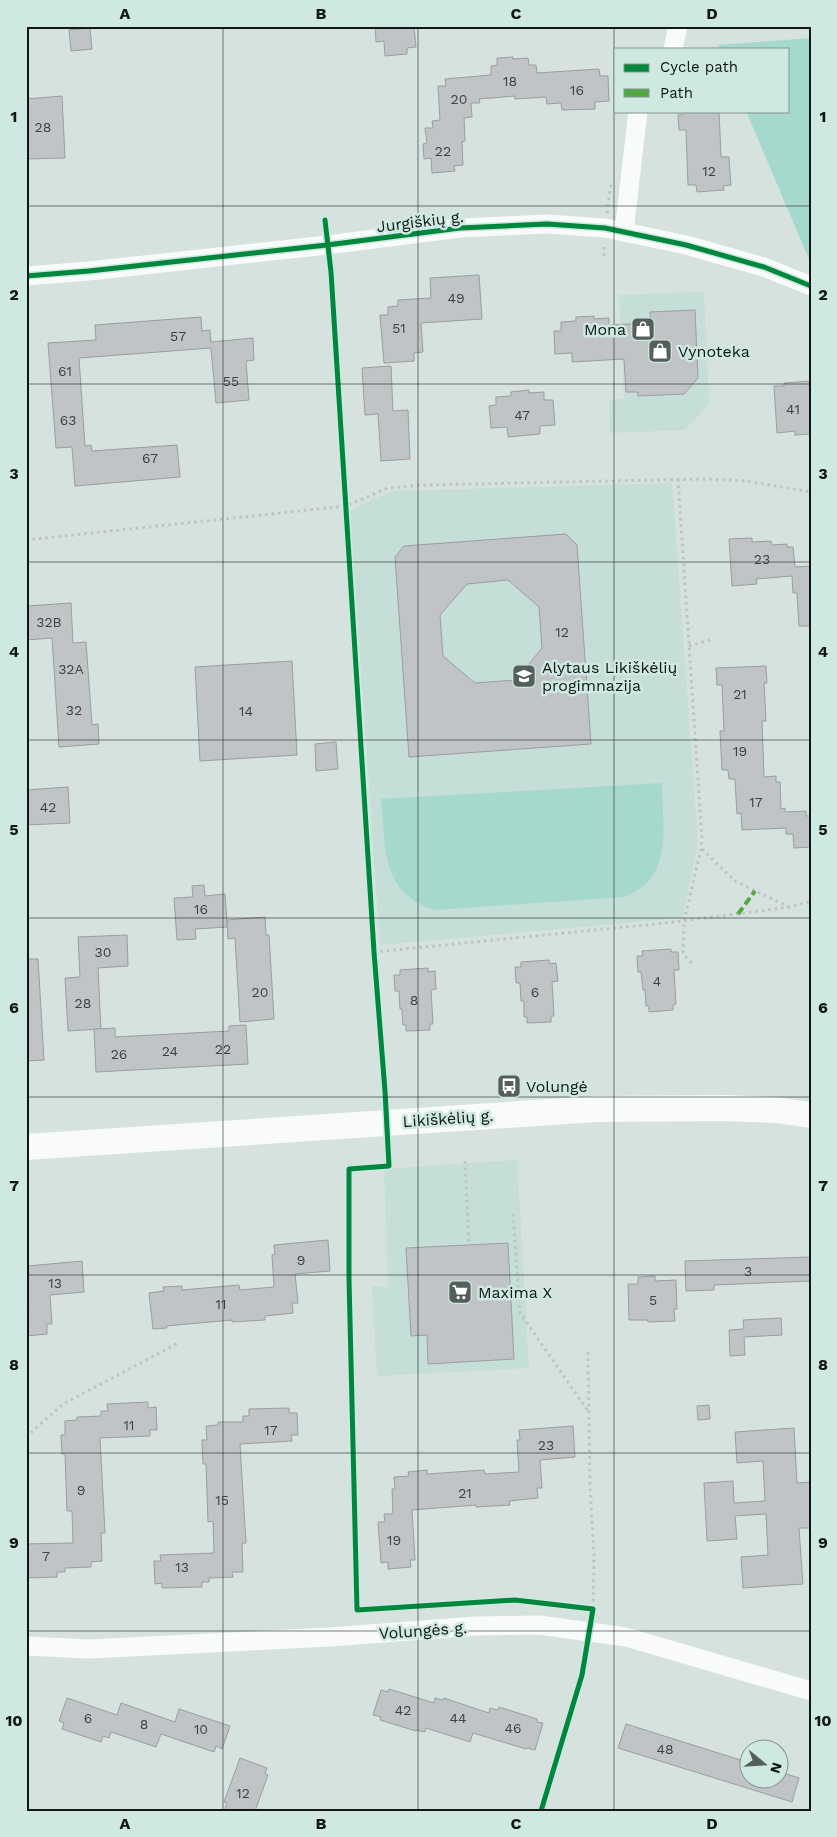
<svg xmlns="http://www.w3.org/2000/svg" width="837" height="1837" font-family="'Work Sans',sans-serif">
<rect width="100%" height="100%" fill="#d5e2de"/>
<!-- built -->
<g fill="#c5ded7">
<path d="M704,292L709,404L684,430L610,433L609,400L624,399L619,295Z"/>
<path d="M672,483L698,843L682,918L380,945L350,510L393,491Z"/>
<path d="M517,1160L529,1368L377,1376L372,1286L388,1287L384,1169Z"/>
</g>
<!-- green -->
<g fill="#a6d9ce">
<path d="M811,38V264L746,111H788V49H719L718,45Z"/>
<path d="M662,783C662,814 671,862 645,885C639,890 631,893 625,897L435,910C380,893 386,847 381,799Z"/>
</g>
<!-- building -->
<g fill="#c0c4c6" stroke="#9a9e9f" fill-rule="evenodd">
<path d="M375,26H414L416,47L407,48V54L385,56L384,41L376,42Z"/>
<path d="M90,28L92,49L71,51L69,30Z"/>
<path d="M513,57V59L528,58L529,65H536L537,73L599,69L600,76H608L609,101L595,102V109L562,110L561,103L547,104L546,97L515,99V96L479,99L480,103H471L472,117L464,118L465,141L462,142L463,165L454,166L455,171L432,173L431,158L424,159L423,144L427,143L425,128H433L432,121L440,120L438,86H446L445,79L491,75V66L497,65V58Z"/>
<path d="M62,96L65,158L26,159V99Z"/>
<path d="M682,111H719L721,157H729L731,185L723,186L724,190L697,192L696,185H688L686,130H679L678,115H682Z"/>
<path d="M479,275L482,319L421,323L423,352L414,353V361L384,363L380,315H388V307L398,306V300L431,298L430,278Z"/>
<path d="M695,310L698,378L684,394L638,396V392H626L624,359L572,362V353L555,354L554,331H561V322L576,321V317L594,316V319L609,318V325L651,323L650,312Z"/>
<path d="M201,317L202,331L210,330L211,342L253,338L254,360L246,361L249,400L216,403L211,348L79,358L85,446L91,445L92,451L177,445L180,477L75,486L72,447L56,448L48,343L96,340L95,325Z"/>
<path d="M391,366L393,411L408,410L410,459L381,461L378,414L365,415L362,368Z"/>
<path d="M811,381V434L795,435V431L777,433L774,386H784V383Z"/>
<path d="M529,390V393L544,392V400H553L555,425L540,426V434L508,437L507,427L491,428L489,406L496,405V397L511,396V392Z"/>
<path d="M566,534L577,545L591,744L409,757L395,557L404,546ZM508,580L539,607L542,648L516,680L475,683L443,656L440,615L467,584Z"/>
<path d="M752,538V542L771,541L772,545L787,544V547H793L795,567L811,566V626H799L797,593H793L792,576L756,579L757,584L732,586L729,539Z"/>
<path d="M71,603L73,643L86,642L92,725L98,724L99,744L59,747L52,638L26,640V606Z"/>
<path d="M292,661L297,755L200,761L195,667Z"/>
<path d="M766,666L767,683H764L766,721H762L764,777L776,776V782H780L781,809L785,808V812L806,811V816H811V847L794,848L793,834H786V828L742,830L741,813L737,814L735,779H729L728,770H722L720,731H724L722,685H717L716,668Z"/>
<path d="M336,742L338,769L316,771L315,744Z"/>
<path d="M68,787L70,823L26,825V790Z"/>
<path d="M204,885L205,896L225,894L227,920L265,917L266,935H269L274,1019L240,1022L235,938L228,939L227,920V927L195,929L196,939L177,940L174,898L193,897L192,886Z"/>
<path d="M127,935L128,966L98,968L101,1029L68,1031L65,978L80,977L78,937Z"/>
<path d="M671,949V952H678L679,970H674L676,1004L673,1005V1010L649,1012V1006H646L645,990H643L641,972H638L637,956H643L642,951Z"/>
<path d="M26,959H38L44,1060L26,1061Z"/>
<path d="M549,960L550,964L556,963L558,981L552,982L554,1016H551V1022L527,1023V1017H524V1001H521L520,983H516L515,967H521V962Z"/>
<path d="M428,968V972L435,971L436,989L431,990L433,1024H430V1030L406,1031V1025H403L402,1009H400L399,991H395L394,975H400V970Z"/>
<path d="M246,1025L248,1064L96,1072L94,1029L115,1028V1037L229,1031V1026Z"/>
<path d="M328,1240L330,1271L295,1274L298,1303H292L293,1313L265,1316V1320L232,1322V1320L166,1326L167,1328L153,1329L149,1293L164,1291L163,1287L182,1286V1290L239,1285L240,1290L274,1287L272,1255L275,1254L274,1245Z"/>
<path d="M508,1243L514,1359L428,1364L427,1335L411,1336L406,1248Z"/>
<path d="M811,1257V1281L714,1285V1290L686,1291L685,1261Z"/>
<path d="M82,1261L84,1292L50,1295L52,1324H47V1334L26,1336V1308H29L26,1279V1276H29L28,1266Z"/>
<path d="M655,1276V1281L676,1280L677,1309H674L675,1321L648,1322L647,1320H629L628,1284H638V1277Z"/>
<path d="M781,1318L782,1335L744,1337L745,1355L730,1356L729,1330L744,1329L743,1320Z"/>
<path d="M148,1402V1408L156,1407L157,1430H150V1436L100,1438L105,1533H101L102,1561L91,1562V1567L65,1568V1572H57V1577L26,1578V1544L73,1543L72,1511H67L65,1454H62L61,1435H65V1421L77,1420V1417L101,1416V1411H108L107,1404Z"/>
<path d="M709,1405L710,1419L698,1420L697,1406Z"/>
<path d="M289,1408V1413H297L298,1435H291L292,1441L240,1444L246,1543H242L243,1572H232L233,1577L209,1578V1582H202V1587L162,1588V1583L155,1584L154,1561H161L160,1555L214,1553L213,1521L208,1522L206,1464H203L202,1440H207L206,1426L218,1425V1422H243V1416H249V1409Z"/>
<path d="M573,1426L575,1457L540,1460L542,1488H537L538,1498L509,1501L510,1505L476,1507V1505L412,1510L415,1560H410L411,1567L388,1569V1562L381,1563L378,1522H385L384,1514H393L392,1489H395L394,1477L409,1476L408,1472L427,1470V1474L484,1470L485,1474L519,1472L517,1440H520L519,1430Z"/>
<path d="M794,1428L797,1483L811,1482V1528H799L803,1584L743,1588L741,1557L768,1555L766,1514L735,1516L737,1539L707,1541L704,1483L733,1481L734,1503L765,1501L763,1461L737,1463L735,1432Z"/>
<path d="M389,1689L434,1703L435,1698L443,1700L444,1698L489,1713L490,1708L498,1710L499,1707L537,1719V1722L543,1723L535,1750L527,1748L526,1749L473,1733L470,1742L426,1728L425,1732L416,1730V1731L380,1720L381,1717L373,1715L381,1690L388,1692Z"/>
<path d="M67,1698L117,1715L121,1703L175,1722L179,1709L230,1726L222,1749L216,1746L214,1752L161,1734L156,1747L111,1732L109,1738L103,1736L101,1742L62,1729L64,1723L59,1721Z"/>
<path d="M626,1724L750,1763V1780H780V1772L799,1778L792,1802L618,1748Z"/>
<path d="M240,1758L267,1768L265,1774L268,1775L255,1811H224L227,1803L224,1802Z"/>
</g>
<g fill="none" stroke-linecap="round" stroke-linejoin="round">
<!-- path -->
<g stroke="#c0c3c3" stroke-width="3" stroke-dasharray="2.5 4" stroke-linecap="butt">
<path d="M607,213L611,184"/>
<path d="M604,256V244"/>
<path d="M678,479L702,840L701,849L684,921L683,954L692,963"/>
<path d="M26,540L346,506L388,488L422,485L705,479L746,481L811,492"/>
<path d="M689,646L713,639"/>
<path d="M702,849L735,881L789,907"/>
<path d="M374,952L675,922L790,907L811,901"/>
<path d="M465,1161L469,1245"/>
<path d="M513,1214L520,1313L588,1411"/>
<path d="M588,1352L590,1487L594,1554L593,1609"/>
<path d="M26,1437L63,1404L180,1342"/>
</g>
<!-- street -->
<g stroke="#f9fbfa" stroke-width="19">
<path d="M673,49L678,26"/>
<path d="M624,232L638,111"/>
<path d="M26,276L89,271L327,245L460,228L547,224L605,228L686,245L764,267L811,286"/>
<path d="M26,1646L89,1649L330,1637L476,1626L539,1625L626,1637L811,1691"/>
</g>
<!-- secondary -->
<path stroke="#f9fbfa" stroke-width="26" d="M26,1147L596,1109L726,1108L776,1110L811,1115"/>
<!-- quiet -->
<path stroke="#51a942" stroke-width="4" stroke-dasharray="8 4" stroke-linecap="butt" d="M738,914L755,891"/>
<!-- cycleway casing -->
<g stroke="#cfe8e1" stroke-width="8">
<g id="cycleway">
<path d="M325,220L331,272L374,952L385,1091L389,1166L349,1169V1279L357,1610L515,1600L593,1609L582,1675L541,1811"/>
<path d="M26,276L89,271L327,245L460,228L547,224L605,228L686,245L764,267L811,286"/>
</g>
</g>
<!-- cycleway -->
<use href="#cycleway" stroke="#00873e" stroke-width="5"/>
</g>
<!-- grid -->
<path fill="none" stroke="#0f1815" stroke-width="1" stroke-opacity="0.55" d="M223,26V1811M418,26V1811M614,26V1811M26,206H811M26,384H811M26,562H811M26,740H811M26,918H811M26,1097H811M26,1275H811M26,1453H811M26,1631H811"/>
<!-- icons -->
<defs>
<g id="shop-square" transform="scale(1.25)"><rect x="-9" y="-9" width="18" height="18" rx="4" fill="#545f5b" stroke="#cfe8e1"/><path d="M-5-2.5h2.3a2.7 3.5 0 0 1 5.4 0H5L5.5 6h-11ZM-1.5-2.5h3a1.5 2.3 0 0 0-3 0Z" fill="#fff"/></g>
<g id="school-square" transform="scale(1.25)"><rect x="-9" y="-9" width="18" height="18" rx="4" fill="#545f5b" stroke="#cfe8e1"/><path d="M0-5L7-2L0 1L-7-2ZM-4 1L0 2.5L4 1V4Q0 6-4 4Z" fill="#fff"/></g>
<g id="bus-square" transform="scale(1.25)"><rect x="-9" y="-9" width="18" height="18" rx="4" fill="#545f5b" stroke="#cfe8e1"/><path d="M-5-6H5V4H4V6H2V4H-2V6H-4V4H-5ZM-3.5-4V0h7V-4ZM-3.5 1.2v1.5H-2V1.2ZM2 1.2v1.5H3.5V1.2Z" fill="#fff"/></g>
<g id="supermarket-square" transform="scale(1.25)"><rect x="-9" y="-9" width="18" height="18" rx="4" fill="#545f5b" stroke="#cfe8e1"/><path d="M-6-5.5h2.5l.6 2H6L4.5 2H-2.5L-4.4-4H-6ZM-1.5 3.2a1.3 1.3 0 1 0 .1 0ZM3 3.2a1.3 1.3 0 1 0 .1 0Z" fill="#fff"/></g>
</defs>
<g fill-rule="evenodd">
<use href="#shop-square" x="643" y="329"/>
<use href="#shop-square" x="660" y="351"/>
<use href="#school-square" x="524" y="676"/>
<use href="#bus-square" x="509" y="1086"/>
<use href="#supermarket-square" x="460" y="1292"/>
</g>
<g text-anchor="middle" stroke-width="5" stroke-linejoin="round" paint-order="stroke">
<!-- number labels -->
<g font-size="14" fill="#3b4341">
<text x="510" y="86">18</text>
<text x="577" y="95">16</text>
<text x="459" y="104">20</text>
<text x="43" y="132">28</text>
<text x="443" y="156">22</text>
<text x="709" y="176">12</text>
<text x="456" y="303">49</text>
<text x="399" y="333">51</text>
<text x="178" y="341">57</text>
<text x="65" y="376">61</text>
<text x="231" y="386">55</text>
<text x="793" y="414">41</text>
<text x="522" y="420">47</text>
<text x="68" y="425">63</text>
<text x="150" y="463">67</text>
<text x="762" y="564">23</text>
<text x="49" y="627">32B</text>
<text x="562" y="637">12</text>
<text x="71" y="674">32A</text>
<text x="740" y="699">21</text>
<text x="74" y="715">32</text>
<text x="246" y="716">14</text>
<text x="740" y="756">19</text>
<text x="756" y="807">17</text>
<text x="48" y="812">42</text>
<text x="201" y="914">16</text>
<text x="103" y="957">30</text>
<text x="657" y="986">4</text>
<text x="260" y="997">20</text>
<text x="535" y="997">6</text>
<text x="414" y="1005">8</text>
<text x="83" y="1008">28</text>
<text x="223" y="1054">22</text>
<text x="170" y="1056">24</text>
<text x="119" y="1059">26</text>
<text x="301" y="1265">9</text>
<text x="748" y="1276">3</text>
<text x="55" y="1288">13</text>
<text x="653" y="1305">5</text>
<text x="221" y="1309">11</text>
<text x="129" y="1430">11</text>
<text x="271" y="1435">17</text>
<text x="546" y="1450">23</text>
<text x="81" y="1495">9</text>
<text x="465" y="1498">21</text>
<text x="222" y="1505">15</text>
<text x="394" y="1545">19</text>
<text x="46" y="1561">7</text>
<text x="182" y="1572">13</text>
<text x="403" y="1715">42</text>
<text x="88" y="1723">6</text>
<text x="458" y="1723">44</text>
<text x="144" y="1729">8</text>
<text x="513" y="1733">46</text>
<text x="201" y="1734">10</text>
<text x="665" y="1754">48</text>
<text x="243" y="1798">12</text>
</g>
<!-- street labels -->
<g font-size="16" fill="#0f1815" stroke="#cfe8e1">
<text transform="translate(420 221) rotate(-7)" y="6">Jurgiškių g.</text>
<text transform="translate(448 1118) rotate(-4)" y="6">Likiškėlių g.</text>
<text transform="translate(423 1630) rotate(-4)" y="6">Volungės g.</text>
</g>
<!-- poi labels -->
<g font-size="16" fill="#0f1815" stroke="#cfe8e1" text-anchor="start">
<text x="626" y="335" text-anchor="end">Mona</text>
<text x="678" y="357">Vynoteka</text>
<text x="542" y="673">Alytaus Likiškėlių<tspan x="542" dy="18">progimnazija</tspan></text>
<text x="526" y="1092">Volungė</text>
<text x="478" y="1298">Maxima X</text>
</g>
</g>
<!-- border -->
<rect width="837" height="1837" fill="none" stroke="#cfe8e1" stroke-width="55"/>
<!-- legend -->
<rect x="614" y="48" width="175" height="65" fill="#cfe8e1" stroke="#82958f"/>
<rect x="624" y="64" width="25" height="8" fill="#00873e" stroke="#82958f"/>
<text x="660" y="72" font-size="15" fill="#0f1815">Cycle path</text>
<rect x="624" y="89" width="25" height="8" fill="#51a942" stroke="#82958f"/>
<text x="660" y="98" font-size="15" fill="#0f1815">Path</text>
<!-- north arrow -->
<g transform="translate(764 1764) rotate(108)"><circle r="24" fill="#cfe8e1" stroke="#82958f"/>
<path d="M0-4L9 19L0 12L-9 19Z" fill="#545f5b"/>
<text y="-8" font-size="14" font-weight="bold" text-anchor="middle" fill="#0f1815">N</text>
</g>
<rect x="28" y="28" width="782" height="1782" fill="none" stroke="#0f1815" stroke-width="2"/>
<g font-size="16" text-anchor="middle" font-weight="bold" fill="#0f1815">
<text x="125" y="19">A</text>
<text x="321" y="19">B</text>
<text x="516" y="19">C</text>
<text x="712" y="19">D</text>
<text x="14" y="122">1</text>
<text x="823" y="122">1</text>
<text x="14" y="300">2</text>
<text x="823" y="300">2</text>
<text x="14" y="479">3</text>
<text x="823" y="479">3</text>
<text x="14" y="657">4</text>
<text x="823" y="657">4</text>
<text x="14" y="835">5</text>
<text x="823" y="835">5</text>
<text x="14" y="1013">6</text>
<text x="823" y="1013">6</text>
<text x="14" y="1191">7</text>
<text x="823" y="1191">7</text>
<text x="14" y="1370">8</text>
<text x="823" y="1370">8</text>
<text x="14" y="1548">9</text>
<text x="823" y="1548">9</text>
<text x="14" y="1726">10</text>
<text x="823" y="1726">10</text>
<text x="125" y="1829">A</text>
<text x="321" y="1829">B</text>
<text x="516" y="1829">C</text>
<text x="712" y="1829">D</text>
</g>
</svg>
